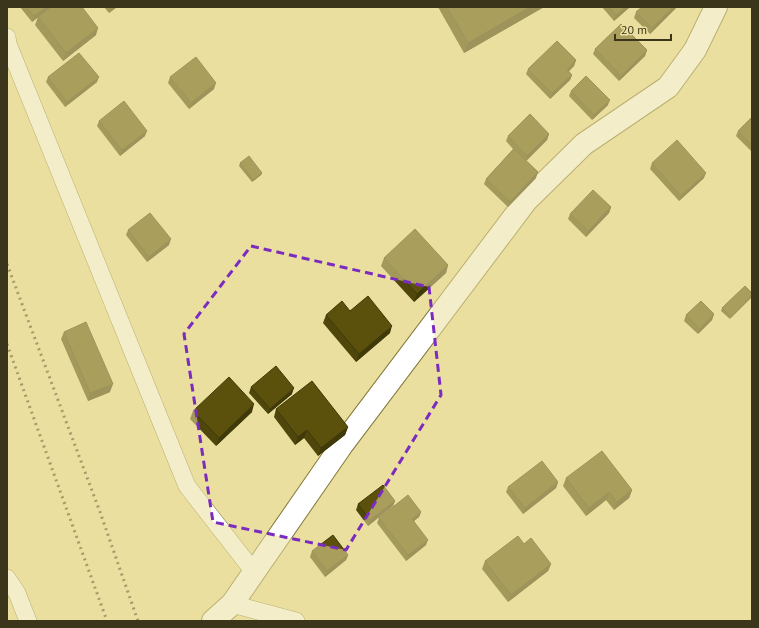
<svg xmlns="http://www.w3.org/2000/svg" width="759" height="628" font-family="'PT Sans',sans-serif">
<rect width="100%" height="100%" fill="#eadf9f"/>
<g fill="none" stroke-linecap="round" stroke-linejoin="round">
<!-- street casing -->
<g stroke="#83783a" stroke-width="18">
<g id="street">
<path d="M7,37L8,44L187,486L254,572"/>
<path d="M7,578L17,593L28,621"/>
<path d="M232,604L296,621"/>
</g>
</g>
<!-- secondary casing -->
<g stroke="#83783a" stroke-width="24">
<path id="secondary" d="M213,621L232,604L342,445L526,201L584,144L668,87L695,50L716,7"/>
</g>
<!-- street -->
<use href="#street" stroke="#fff" stroke-width="17"/>
<!-- secondary -->
<use href="#secondary" stroke="#fff" stroke-width="22"/>
<!-- rail -->
<g stroke="#504a2b" stroke-width="3" stroke-dasharray="2 4" stroke-linecap="butt">
<path d="M7,264L100,512L138,621"/>
<path d="M7,344L107,621"/>
</g>
</g>
<!-- wall -->
<g fill="#4e460b">
<path d="M20,7H51L32,22Z"/>
<path d="M104,7H117L109,13Z"/>
<path d="M438,7H544L464,53Z"/>
<path d="M602,7H630L614,21Z"/>
<path d="M642,7H677L650,34L634,18L636,12Z"/>
<path d="M38,17L96,35L63,61L35,25Z"/>
<path d="M595,49L647,50L645,56L619,81L593,54Z"/>
<path d="M576,60L574,66L569,71L572,75L570,80L550,99L526,74L528,69Z"/>
<path d="M48,77L97,82L65,107L46,82Z"/>
<path d="M170,77L214,89L189,109L168,83Z"/>
<path d="M571,91L608,105L592,120L569,96Z"/>
<path d="M752,117V152L736,136L738,131Z"/>
<path d="M99,121L145,136L120,156L97,126Z"/>
<path d="M549,134L547,140L526,161L536,178L508,207L484,184L486,179L513,149L506,141L508,136Z"/>
<path d="M240,163L262,173L261,175L252,182L239,166Z"/>
<path d="M652,163L704,178L679,201L650,169Z"/>
<path d="M611,207L609,213L586,237L568,219L570,214Z"/>
<path d="M128,230L169,245L147,262L126,235Z"/>
<path d="M384,258L448,265L446,273L414,302L381,266Z"/>
<path d="M745,286L730,319L721,311L722,308Z"/>
<path d="M714,314L712,320L698,334L684,321L686,315Z"/>
<path d="M326,315L390,333L356,362L323,323Z"/>
<path d="M64,332L110,392L88,401L61,339Z"/>
<path d="M251,387L292,394L268,414L249,393Z"/>
<path d="M276,409L348,427L345,435L318,456L304,438L295,445L274,417Z"/>
<path d="M193,411L252,412L216,446L190,419Z"/>
<path d="M566,478L632,490L629,498L614,510L606,500L586,516L563,486Z"/>
<path d="M558,482L556,488L523,514L506,492L508,487Z"/>
<path d="M395,501L393,506L368,526L356,510L358,504Z"/>
<path d="M421,512L419,517L414,521L426,545L406,561L377,523L379,518Z"/>
<path d="M524,544L551,564L548,571L508,602L482,569L485,561Z"/>
<path d="M312,551L348,555L346,560L325,577L310,557Z"/>
</g>
<!-- shaded-wall -->
<g fill="#403909">
<path d="M46,7H51L32,22L34,16Z"/>
<path d="M112,7H117L109,13L111,8Z"/>
<path d="M530,7H544L464,53L468,43Z"/>
<path d="M626,7H630L614,21L616,15Z"/>
<path d="M673,7H677L650,34L652,28Z"/>
<path d="M98,28L96,35L63,61L66,53Z"/>
<path d="M647,50L645,56L619,81L621,76Z"/>
<path d="M576,60L574,66L565,75L567,70Z"/>
<path d="M572,75L570,80L550,99L552,93Z"/>
<path d="M99,77L97,82L65,107L67,102Z"/>
<path d="M216,83L214,89L189,109L191,103Z"/>
<path d="M610,100L608,105L592,120L594,115Z"/>
<path d="M147,131L145,136L120,156L122,150Z"/>
<path d="M549,134L547,140L525,162L527,156Z"/>
<path d="M538,172L536,178L508,207L510,202Z"/>
<path d="M262,173L261,175L252,182L253,180Z"/>
<path d="M706,173L704,178L679,201L681,196Z"/>
<path d="M611,207L609,213L586,237L588,231Z"/>
<path d="M171,239L169,245L147,262L149,257Z"/>
<path d="M448,265L446,273L414,302L417,294Z"/>
<path d="M752,295V297L730,319L731,317Z"/>
<path d="M714,314L712,320L698,334L700,329Z"/>
<path d="M392,326L390,333L356,362L359,354Z"/>
<path d="M113,384L110,392L88,401L90,393Z"/>
<path d="M294,388L292,394L268,414L270,409Z"/>
<path d="M254,404L252,412L216,446L219,438Z"/>
<path d="M348,427L345,435L318,456L321,448Z"/>
<path d="M307,430L304,438L295,445L298,437Z"/>
<path d="M558,482L556,488L523,514L525,508Z"/>
<path d="M632,490L629,498L614,510L617,502Z"/>
<path d="M609,492L606,500L586,516L589,508Z"/>
<path d="M395,501L393,506L368,526L370,520Z"/>
<path d="M421,512L419,517L410,524L412,519Z"/>
<path d="M428,540L426,545L406,561L408,555Z"/>
<path d="M348,555L346,560L325,577L327,571Z"/>
<path d="M551,564L548,571L508,602L511,595Z"/>
</g>
<!-- building -->
<g fill="#5b510d" stroke="#403909">
<path d="M26,7H46L34,16Z"/>
<path d="M51,7H82L98,28L66,53L38,17Z"/>
<path d="M447,7H530L468,43Z"/>
<path d="M609,7H626L616,15Z"/>
<path d="M642,7H673L652,28L636,12Z"/>
<path d="M621,24L647,50L621,76L595,49Z"/>
<path d="M557,41L576,60L567,70L572,75L552,93L528,69Z"/>
<path d="M79,53L99,77L67,102L48,77Z"/>
<path d="M196,57L216,83L191,103L170,77Z"/>
<path d="M586,76L610,100L594,115L571,91Z"/>
<path d="M124,101L147,131L122,150L99,121Z"/>
<path d="M530,114L549,134L527,156L508,136Z"/>
<path d="M752,117V145L738,131Z"/>
<path d="M677,140L706,173L681,196L652,163Z"/>
<path d="M514,149L538,172L510,202L486,179Z"/>
<path d="M249,156L262,173L253,180L240,163Z"/>
<path d="M593,190L611,207L588,231L570,214Z"/>
<path d="M150,213L171,239L149,257L128,230Z"/>
<path d="M415,229L448,265L417,294L384,258Z"/>
<path d="M745,286L752,293V295L731,317L722,308Z"/>
<path d="M368,296L392,326L359,354L326,315L342,301L350,311Z"/>
<path d="M701,301L714,314L700,329L686,315Z"/>
<path d="M86,322L113,384L90,393L64,332Z"/>
<path d="M276,366L294,388L270,409L251,387Z"/>
<path d="M229,377L254,404L219,438L193,411Z"/>
<path d="M312,381L348,427L321,448L307,430L298,437L276,409Z"/>
<path d="M602,451L632,490L617,502L609,492L589,508L566,478Z"/>
<path d="M542,461L558,482L525,508L508,487Z"/>
<path d="M383,485L395,501L370,520L358,504Z"/>
<path d="M408,495L421,512L412,519L428,540L408,555L379,518Z"/>
<path d="M333,535L348,555L327,571L312,551Z"/>
<path d="M518,536L524,544L531,538L551,564L511,595L485,561Z"/>
</g>
<!-- marked area -->
<path d="M0 0H759V628H0ZM251,246L429,287L441,395L346,550L213,522L184,334Z" fill="#eadf9f" fill-opacity=".55" fill-rule="evenodd"/>
<path fill="none" stroke="#7b2cbf" stroke-width="3" stroke-dasharray="8 5" stroke-linejoin="round" d="M251,246L429,287L441,395L346,550L213,522L184,334Z"/>
<!-- border -->
<rect width="759" height="628" fill="none" stroke="#3a351b" stroke-width="16"/>
<!-- scale -->
<path d="M615 34v6h56v-6" fill="none" stroke="#3a351b" stroke-width="2"/>
<text x="621" y="34" font-size="12" fill="#3a351b" stroke="#eadf9f" stroke-width="3" paint-order="stroke">20 m</text>
</svg>
